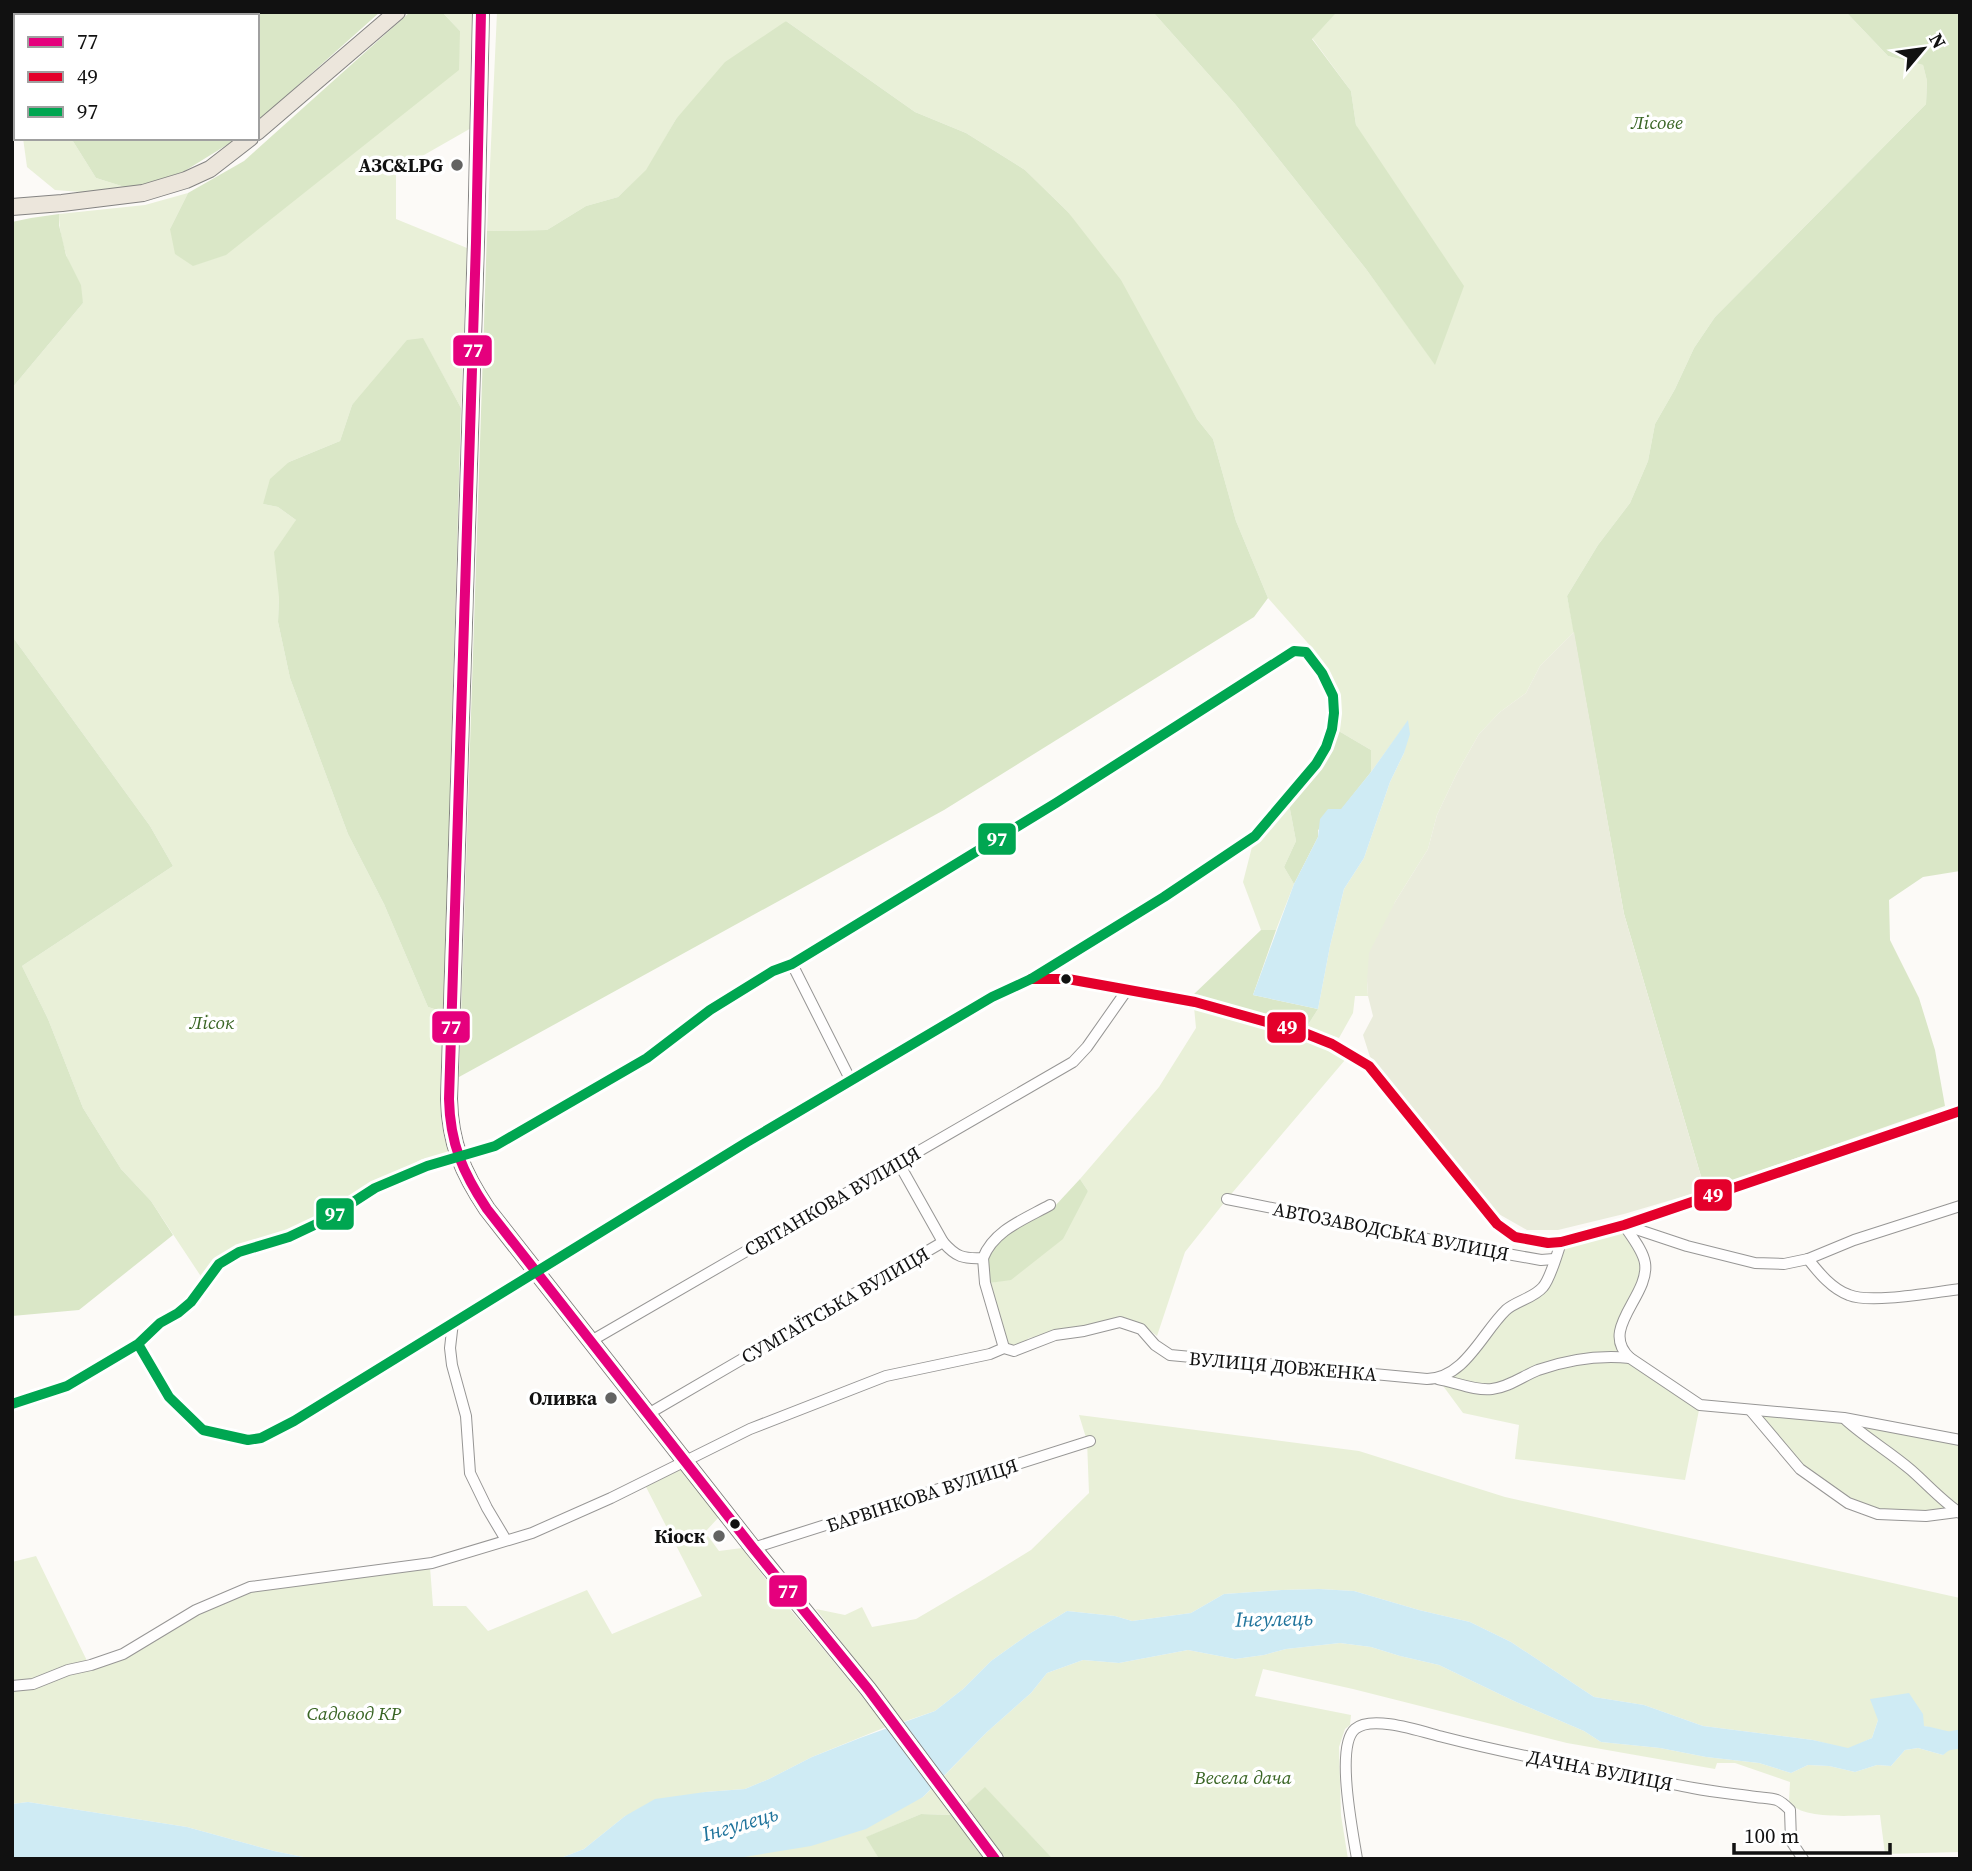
<svg xmlns="http://www.w3.org/2000/svg" width="1972" height="1871" font-family="'Source Serif 4',serif">
<rect width="100%" height="100%" fill="#fcfaf7"/>
<!-- green -->
<g fill="#e9f0d8">
<path d="M12,12H83L82,16H16V91L12,84Z"/>
<path d="M442,12H472L475,29L473,127L396,171V219L467,248L461,408L423,339L352,405L340,441L289,462L263,504L278,507L296,520L279,597L278,622L290,678L348,834L384,904L428,1007L444,1012L441,1102L443,1127L450,1156L422,1159L287,1233L219,1260L202,1278L151,1201L121,1169L83,1108L48,1019L22,966L173,866L150,826L12,636V388L83,303C74,274 59,245 59,214L145,205L188,193L170,229L460,31Z"/>
<path d="M497,12H1153L1235,104L1366,269L1435,364L1356,125L1351,91L1312,38L1337,12H1846L1888,56L1923,65L1927,81L1926,104L1715,317L1694,348L1675,389L1655,424L1648,461L1630,503L1598,545L1567,596L1574,632L1540,666L1526,693L1500,712L1479,734L1457,773L1437,815L1428,849L1395,902L1367,981L1368,996H1355L1353,1013L1339,1038L1306,1028L1318,1009L1330,946L1344,889L1364,858L1390,782L1404,753L1408,721L1371,772V750L1337,730V697L1326,670L1314,650L1268,598L1236,521L1213,439L1197,419L1172,375L1068,212L1025,170L966,133L915,112L786,21L676,119L647,170L618,197L586,206L547,230L487,231Z"/>
<path d="M23,138H71L96,178L131,189L94,193L55,190L27,167Z"/>
<path d="M1289,804L1296,841L1284,867L1294,884L1276,930H1261L1243,882L1253,843Z"/>
<path d="M1194,1007C1246,1021 1300,1031 1345,1060L1227,1199L1185,1252L1157,1336L1140,1323L1120,1316L1079,1329L1029,1338L1021,1345L1014,1346L1005,1343L990,1283L1011,1279L1088,1191L1080,1179L1159,1087L1196,1028Z"/>
<path d="M1624,1225L1645,1264L1619,1343L1700,1405L1685,1480L1515,1459L1519,1425L1463,1413L1438,1379L1449,1374L1508,1309L1543,1287L1561,1242Z"/>
<path d="M1751,1411L1844,1418L1960,1440V1513L1878,1514L1848,1503L1800,1469Z"/>
<path d="M1079,1415L1359,1451L1505,1497L1960,1598V1852L1885,1854L1880,1815C1857,1815 1803,1821 1789,1802L1790,1782L1735,1763H1717L1715,1769L1567,1743L1353,1689L1263,1669L1255,1696L1351,1715L1350,1725L1345,1729L1339,1747L1341,1815L1348,1859H1053L985,1788L965,1805L944,1776L987,1732L1031,1693L1047,1673L1083,1660L1119,1663L1188,1650L1235,1659L1264,1655L1286,1649L1340,1643L1371,1647L1400,1656L1439,1665L1514,1701L1584,1731L1601,1742L1660,1748L1706,1757L1759,1763L1791,1773L1808,1765L1829,1766L1855,1772L1877,1765L1891,1766L1905,1750L1918,1748L1943,1755L1952,1733L1924,1726L1878,1720L1872,1738L1848,1749L1813,1740L1703,1726L1644,1705L1594,1697L1511,1642L1470,1622L1419,1610L1354,1591L1319,1589L1282,1590L1224,1594L1191,1613L1132,1621L1115,1616L1067,1611L1029,1634L991,1661L963,1689L935,1711L903,1722L816,1609L845,1615L862,1607L872,1627L916,1619L984,1579L1031,1550L1089,1493L1087,1441Z"/>
<path d="M681,1468L719,1517L705,1532L719,1551L742,1548C788,1610 840,1666 886,1727L812,1757L769,1779L745,1789L705,1792L625,1816L584,1849L558,1859H313L274,1851L187,1827L28,1802L12,1804V1562L36,1556L91,1669L199,1612L250,1592L430,1567L433,1606H466L488,1631L587,1590L612,1634L702,1596L645,1485Z"/>
<path d="M932,1788L953,1815L921,1814L867,1837L879,1859H732L923,1797Z"/>
</g>
<!-- forest -->
<g fill="#dae7c7">
<path d="M83,12H380L257,122V16H82Z"/>
<path d="M410,12H442L460,31L459,70L226,255L193,266L175,254L170,229L188,193L244,161Z"/>
<path d="M1153,12H1337L1312,39L1351,91L1356,125L1464,286L1435,365L1366,269L1235,104Z"/>
<path d="M1846,12H1960V871L1923,877L1889,900L1890,940L1919,998L1935,1050L1945,1106L1705,1190L1624,914L1567,596L1598,545L1630,503L1648,461L1655,424L1675,389L1694,348L1715,317L1926,104L1927,81L1923,65L1888,56Z"/>
<path d="M786,21L915,112L966,133L1025,170L1068,212L1121,280L1197,419L1213,439L1236,521L1268,598L1254,617L944,810L459,1077L487,231L547,230L586,206L618,197L646,170L676,119L725,62Z"/>
<path d="M71,138H238L183,172L131,189L96,178Z"/>
<path d="M59,214V225L66,255L81,285L83,303L12,388V222L31,218Z"/>
<path d="M423,338L461,408L444,1012L428,1007L384,904L348,834L290,678L278,622L279,597L274,552L296,520L278,507L263,504L270,479L289,462L340,441L352,405L407,340Z"/>
<path d="M12,636L150,826L173,866L22,966L48,1019L83,1108L121,1169L151,1201L173,1235L79,1310L12,1316Z"/>
<path d="M1337,730L1371,750V772L1341,810L1318,830V837L1294,884L1284,867L1296,841L1289,804L1319,768Z"/>
<path d="M1261,930H1276L1253,995L1318,1009L1306,1028L1193,995Z"/>
<path d="M1080,1179L1088,1191L1063,1239L1011,1280L990,1283L988,1260L995,1244L1020,1224L1054,1207Z"/>
<path d="M985,1787L1053,1859H1006L965,1805Z"/>
<path d="M921,1814L952,1815L995,1859H879L866,1837Z"/>
</g>
<!-- cemetery -->
<path fill="#eaecdc" d="M1574,632L1624,914L1705,1190L1624,1214L1558,1230H1527L1497,1213L1370,1057L1363,1035L1373,1016L1368,996L1367,981L1369,953L1395,902L1428,849L1437,815L1457,773L1479,734L1500,712L1526,693L1540,666Z"/>
<!-- water -->
<g fill="#cfebf4">
<path d="M1408,720L1410,734L1404,753L1390,782L1364,858L1344,889L1330,946L1318,1009L1253,995L1294,884L1318,837L1320,819L1328,809H1341L1371,772Z"/>
<path d="M1319,1589L1354,1591L1419,1610L1470,1622L1511,1642L1594,1697L1644,1705L1703,1726L1813,1740L1848,1748L1872,1738L1878,1720L1870,1699L1909,1693L1923,1714L1924,1726L1953,1734L1952,1748L1943,1755L1918,1748L1905,1750L1891,1766L1877,1765L1855,1772L1829,1766L1808,1765L1791,1773L1759,1763L1706,1757L1660,1748L1601,1742L1584,1731L1514,1701L1439,1665L1400,1656L1371,1647L1340,1643L1286,1649L1264,1655L1235,1659L1188,1650L1119,1663L1083,1660L1047,1673L1031,1693L987,1732L923,1797L866,1829L811,1846L732,1859H558L584,1849L625,1816L655,1799L705,1792L745,1789L769,1779L812,1757L860,1738L935,1711L963,1689L991,1661L1029,1634L1067,1611L1115,1616L1132,1621L1191,1613L1224,1594L1282,1590Z"/>
<path d="M28,1802L187,1827L274,1851L313,1859H12V1804Z"/>
</g>
<g fill="none" stroke-linecap="round" stroke-linejoin="round">
<!-- river -->
<path stroke="#cfebf4" stroke-width="19" d="M1927,1736L1948,1741L1960,1739"/>
<!-- minor casing -->
<g stroke="#979695" stroke-width="12">
<g id="minor">
<path d="M792,964L851,1081"/>
<path d="M1032,979H1068L1195,1002L1302,1032L1332,1044L1369,1066L1497,1224L1515,1237L1548,1243L1561,1242L1624,1225L1960,1111"/>
<path d="M898,1162L943,1242"/>
<path d="M1227,1199L1457,1245L1541,1260L1554,1259"/>
<path d="M1624,1225C1631,1236 1643,1250 1645,1263C1650,1296 1598,1329 1630,1358L1700,1405L1844,1418L1960,1440"/>
<path d="M1624,1225L1687,1246L1755,1263L1784,1264L1808,1259L1854,1240L1960,1206"/>
<path d="M983,1258L985,1283L1004,1348"/>
<path d="M1808,1259C1819,1273 1832,1289 1849,1295C1871,1304 1934,1292 1960,1289"/>
<path d="M453,1322L450,1348L452,1365L466,1416L470,1473L487,1508L506,1540"/>
<path d="M591,1341L1073,1062L1087,1047L1127,990"/>
<path d="M1438,1379C1455,1382 1475,1391 1492,1389C1509,1387 1523,1376 1538,1370C1567,1360 1600,1355 1630,1358"/>
<path d="M12,1404L67,1386L138,1344L160,1323L178,1313L191,1302L219,1264L239,1252L289,1237L327,1219L375,1188L427,1166L495,1146L647,1058L710,1010L773,971L792,964L1056,803L1294,651L1306,652L1322,673L1333,696L1334,713L1332,729L1326,747L1316,764L1255,836L1164,897L1031,979L992,997L747,1142L294,1421L261,1438L248,1440L203,1430L169,1397L138,1344"/>
<path d="M1751,1411L1800,1469L1848,1503L1878,1514L1926,1516L1957,1512"/>
<path d="M648,1414L943,1242C956,1257 963,1259 983,1258C994,1230 1025,1219 1050,1205"/>
<path d="M1846,1420C1866,1438 1890,1452 1911,1470C1927,1484 1942,1501 1960,1513"/>
<path d="M753,1548L1090,1441"/>
<path d="M12,1686L33,1684L68,1670L91,1665L123,1654L196,1610L250,1587L432,1563L532,1533L611,1498L750,1429L886,1376L990,1354L1004,1348L1014,1351L1055,1335L1084,1331L1120,1322L1141,1329L1155,1345L1170,1355L1427,1379C1465,1378 1482,1333 1506,1310C1516,1301 1534,1298 1543,1287C1549,1280 1558,1252 1561,1242"/>
<path d="M1357,1859C1353,1833 1335,1746 1355,1729C1372,1714 1423,1732 1443,1737C1525,1758 1609,1772 1693,1788C1714,1792 1735,1794 1756,1797C1763,1798 1771,1798 1777,1800C1782,1802 1786,1806 1790,1810L1791,1841L1803,1859"/>
</g>
</g>
<!-- primary casing -->
<g stroke="#848382" stroke-width="18">
<g id="primary">
<path d="M481,12L476,242L449,1099C450,1144 463,1173 487,1209L753,1548L868,1689L995,1859"/>
<path d="M257,132L397,12"/>
<path d="M12,207L62,203L143,193L186,180L210,169L250,138"/>
</g>
</g>
<!-- minor -->
<use href="#minor" stroke="#fffefe" stroke-width="10"/>
<!-- primary -->
<use href="#primary" stroke="#ece6dc" stroke-width="16"/>
<!-- bus-1 casing -->
<g stroke="#fff" stroke-width="16">
<path id="bus-1" d="M481,12L476,242L449,1099C450,1144 463,1173 487,1209L753,1548L868,1689L995,1859"/>
</g>
<!-- bus-2 casing -->
<g stroke="#fff" stroke-width="16">
<path id="bus-2" d="M1031,979H1068L1195,1002L1302,1032L1332,1044L1369,1066L1497,1224L1515,1237L1548,1243L1561,1242L1624,1225L1960,1111"/>
</g>
<!-- bus-3 casing -->
<g stroke="#fff" stroke-width="16">
<path id="bus-3" d="M12,1404L67,1386L138,1344L160,1323L178,1313L191,1302L219,1264L239,1252L289,1237L327,1219L375,1188L427,1166L495,1146L647,1058L710,1010L773,971L792,964L1056,803L1294,651L1306,652L1322,673L1333,696L1334,713L1332,729L1326,747L1316,764L1255,836L1164,897L1031,979L992,997L747,1142L294,1421L261,1438L248,1440L203,1430L169,1397L138,1344"/>
</g>
<!-- bus-1 -->
<use href="#bus-1" stroke="#e5007d" stroke-width="10"/>
<!-- bus-2 -->
<use href="#bus-2" stroke="#e4002b" stroke-width="10"/>
<!-- bus-3 -->
<use href="#bus-3" stroke="#00a651" stroke-width="10"/>
</g>
<!-- markers -->
<g fill="#636362" stroke="#fff" stroke-width="2.5">
<circle cx="457" cy="165" r="7"/>
<circle cx="611" cy="1398" r="7"/>
<circle cx="719" cy="1536" r="7"/>
</g>
<g fill="#111" stroke="#fff" stroke-width="2.5">
<circle cx="1066" cy="979" r="6"/>
<circle cx="735" cy="1524" r="6"/>
</g>
<g text-anchor="middle" stroke-width="7" stroke-linejoin="round" paint-order="stroke">
<!-- park labels -->
<g font-size="19" font-style="italic" fill="#396524" stroke="#fff">
<text x="1657" y="129">Лісове</text>
<text x="212" y="1029">Лісок</text>
<text x="354" y="1720">Садовод КР</text>
<text x="1243" y="1784">Весела дача</text>
</g>
<!-- poi labels -->
<g font-size="19" font-weight="bold" fill="#111" stroke="#fff" text-anchor="end">
<text x="443" y="172">АЗС&amp;LPG</text>
<text x="597" y="1405">Оливка</text>
<text x="705" y="1543">Кіоск</text>
</g>
<!-- street labels -->
<g font-size="19" fill="#111" stroke="#fff">
<text transform="translate(832 1201) rotate(-30)" y="7">СВІТАНКОВА ВУЛИЦЯ</text>
<text transform="translate(1391 1231) rotate(11)" y="7">АВТОЗАВОДСЬКА ВУЛИЦЯ</text>
<text transform="translate(835 1305) rotate(-30)" y="7">СУМГАЇТСЬКА ВУЛИЦЯ</text>
<text transform="translate(1283 1366) rotate(5)" y="7">ВУЛИЦЯ ДОВЖЕНКА</text>
<text transform="translate(922 1495) rotate(-18)" y="7">БАРВІНКОВА ВУЛИЦЯ</text>
<text transform="translate(1600 1770) rotate(11)" y="7">ДАЧНА ВУЛИЦЯ</text>
</g>
<!-- water labels -->
<g font-size="21" font-style="italic" fill="#20749c" stroke="#fff">
<text transform="translate(1274 1619) rotate(-1)" y="7">Інгулець</text>
<text transform="translate(740 1824) rotate(-16)" y="7">Інгулець</text>
</g>
</g>
<g stroke="#fff" stroke-width="2.5">
<rect x="452" y="334" width="41" height="33" rx="7" fill="#e5007d"/>
<rect x="977" y="822" width="40" height="34" rx="7" fill="#00a651"/>
<rect x="431" y="1010" width="40" height="34" rx="7" fill="#e5007d"/>
<rect x="1266" y="1011" width="41" height="33" rx="7" fill="#e4002b"/>
<rect x="1693" y="1178" width="40" height="34" rx="7" fill="#e4002b"/>
<rect x="315" y="1197" width="40" height="34" rx="7" fill="#00a651"/>
<rect x="768" y="1574" width="40" height="34" rx="7" fill="#e5007d"/>
</g>
<g font-size="19" text-anchor="middle" font-weight="bold" fill="#fff">
<text x="473" y="357">77</text>
<text x="997" y="846">97</text>
<text x="451" y="1034">77</text>
<text x="1287" y="1034">49</text>
<text x="1713" y="1202">49</text>
<text x="335" y="1221">97</text>
<text x="788" y="1598">77</text>
</g>
<!-- border -->
<rect width="1972" height="1871" fill="none" stroke="#111111" stroke-width="28"/>
<!-- legend -->
<rect x="14" y="14" width="245" height="126" fill="#ffffff" stroke="#a0a0a0" stroke-width="2"/>
<rect x="28" y="37" width="35" height="10" fill="#e5007d" stroke="#a0a0a0" stroke-width="2"/>
<text x="77" y="49" font-size="21" fill="#111111">77</text>
<rect x="28" y="72" width="35" height="10" fill="#e4002b" stroke="#a0a0a0" stroke-width="2"/>
<text x="77" y="84" font-size="21" fill="#111111">49</text>
<rect x="28" y="107" width="35" height="10" fill="#00a651" stroke="#a0a0a0" stroke-width="2"/>
<text x="77" y="119" font-size="21" fill="#111111">97</text>
<!-- north arrow -->
<g transform="translate(1923 49) rotate(61)" stroke="#ffffff" stroke-width="5" paint-order="stroke">
<path d="M0-5L12 26L0 18L-12 26Z" fill="#111111"/>
<text y="-10" font-size="19" font-weight="bold" text-anchor="middle" fill="#111111">N</text>
</g>
<!-- scale -->
<path d="M1734 1843v10h156v-10" fill="none" stroke="#111111" stroke-width="3.5"/>
<text x="1744" y="1843" font-size="21" fill="#111111" stroke="#ffffff" stroke-width="5" paint-order="stroke">100 m</text>
</svg>
